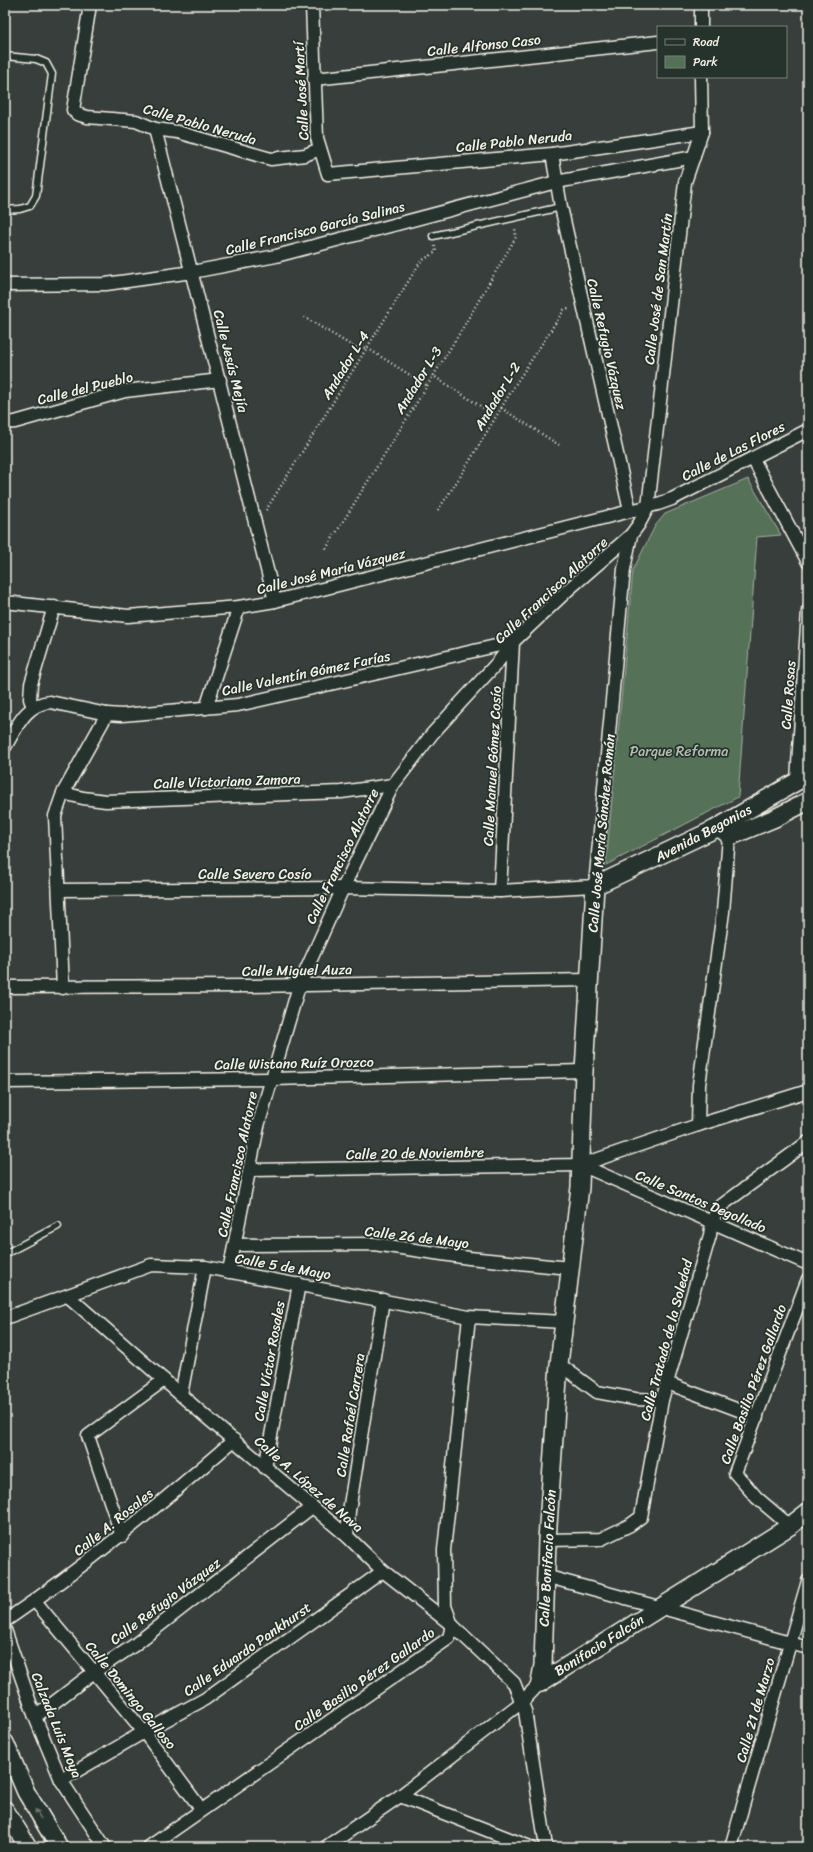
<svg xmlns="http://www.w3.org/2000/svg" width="813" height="1852" font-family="Sriracha,sans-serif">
<rect width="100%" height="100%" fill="#383e3c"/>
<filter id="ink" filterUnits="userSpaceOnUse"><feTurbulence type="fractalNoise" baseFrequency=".025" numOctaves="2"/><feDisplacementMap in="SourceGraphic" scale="8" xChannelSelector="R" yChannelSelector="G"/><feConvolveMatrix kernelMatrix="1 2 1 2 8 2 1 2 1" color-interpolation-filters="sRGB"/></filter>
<g filter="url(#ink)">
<!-- green -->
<path fill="#547158" stroke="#a4b1a0" d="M748,479L781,535L757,537L738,797L606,865L633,570L655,526L665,514Z"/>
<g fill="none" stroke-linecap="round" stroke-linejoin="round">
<!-- lane casing -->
<g stroke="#f4f1e8" stroke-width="9">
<g id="lane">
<path d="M5,56L36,59L46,63L52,74L36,196L30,206L20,209L5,210"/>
<path d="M433,236L561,207"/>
<path d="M5,1254L58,1226"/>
</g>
</g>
<!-- street casing -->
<g stroke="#f4f1e8" stroke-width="15">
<g id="street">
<path d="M90,5L73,110L77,114L87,117L136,121L155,129L177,132L271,159L305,155L320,149"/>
<path d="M312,5L317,138L328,174L552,154L702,132"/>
<path d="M701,27V5"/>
<path d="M314,79L658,42"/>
<path d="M155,129L275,601"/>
<path d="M552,154L561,207L630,511"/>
<path d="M5,285L106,284L192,272L276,256L556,182L694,157"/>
<path d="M5,423L15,422L125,391L220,380"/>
<path d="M753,459L808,562"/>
<path d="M5,602L128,616L239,607L275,601L658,504L672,499L808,430"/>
<path d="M33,707L30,699L31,684L54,607"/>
<path d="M206,708L239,607"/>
<path d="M5,747C17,727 25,704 50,702L107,714L122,715L238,705L513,642L500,891"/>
<path d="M797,780L808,611"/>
<path d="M63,793L83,798L106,801L341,792L393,785"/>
<path d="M59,890L343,888L500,891L595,886L624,569L631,535L639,524L648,507L685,182L702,132L701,77"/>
<path d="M5,987L251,986L590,980"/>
<path d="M63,988L55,816L63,793L107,714"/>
<path d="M5,1082L272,1079L584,1071"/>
<path d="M698,1125L808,1091"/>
<path d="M581,1165L808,1264"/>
<path d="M250,1170L581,1165L698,1125L699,1085L723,912L729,837L722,833"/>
<path d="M235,1245L374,1244L469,1258L570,1268"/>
<path d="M229,1272L258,1126L299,986L343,888L393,785L432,734L498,662L513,642L570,588L631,535"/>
<path d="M68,1296L205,1416L347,1536L383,1571L452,1625L514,1683L525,1711L546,1847"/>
<path d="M5,1318L151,1265L205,1267L469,1317L564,1322"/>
<path d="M559,1364L597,1392L635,1399L662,1400"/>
<path d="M667,1383L757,1417"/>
<path d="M181,1395L205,1267"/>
<path d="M265,1468L299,1284"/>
<path d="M790,1526L757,1498L735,1473L808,1279"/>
<path d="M122,1536L88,1436L164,1380"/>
<path d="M347,1536L349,1511L383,1300"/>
<path d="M547,1540L601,1539L630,1525L641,1517L662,1400L710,1235L712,1221L718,1208L808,1142"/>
<path d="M545,1576L808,1648"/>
<path d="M35,1601L144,1732L201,1809"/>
<path d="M5,1621C86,1566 160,1504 234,1440"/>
<path d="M5,1630L35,1717L61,1780L105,1847"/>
<path d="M35,1717L94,1672L133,1646L312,1507"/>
<path d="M61,1780L144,1732L205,1699L383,1571"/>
<path d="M400,1796L530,1847"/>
<path d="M149,1847L449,1638L452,1625L445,1606L444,1550L469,1317"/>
<path d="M326,1847L400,1796L522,1702L540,1683"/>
<path d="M731,1847L808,1581"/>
</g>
</g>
<!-- secondary casing -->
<g stroke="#f4f1e8" stroke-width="20">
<g id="secondary">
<path d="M729,837L775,818L808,801"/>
<path d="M540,1683L543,1665L547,1540L559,1364L580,1187L584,1071L595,886L715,829L808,775"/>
<path d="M540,1683L790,1526L808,1512"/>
<path d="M5,1743L26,1792L59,1847"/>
<path d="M5,1810L28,1847"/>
</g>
</g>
<!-- path -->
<g stroke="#f4f1e8" stroke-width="2.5" stroke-dasharray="1 3" stroke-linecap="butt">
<path d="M304,317L354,347L367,348L426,385"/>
<path d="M432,375L496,416"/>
<path d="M501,408L559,445"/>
<path d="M266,510L421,261L436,252L435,246"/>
<path d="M438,510L460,477L515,385L564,310L571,307"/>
<path d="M326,549L461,331L516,237L515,228"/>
</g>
<!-- lane -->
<use href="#lane" stroke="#26332d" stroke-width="6"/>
<!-- street -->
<use href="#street" stroke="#26332d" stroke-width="12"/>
<!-- secondary -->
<use href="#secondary" stroke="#26332d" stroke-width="17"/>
</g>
<!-- one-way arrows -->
<defs><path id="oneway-solid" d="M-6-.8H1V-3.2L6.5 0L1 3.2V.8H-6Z"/></defs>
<use fill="#6e766e" href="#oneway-solid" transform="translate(38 1814) rotate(-121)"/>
</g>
<g text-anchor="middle" stroke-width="3.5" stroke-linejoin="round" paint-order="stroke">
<!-- street labels -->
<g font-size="14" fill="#f4f1e8" stroke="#26332d">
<text transform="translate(484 45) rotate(-6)" y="5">Calle Alfonso Caso</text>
<text transform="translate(301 91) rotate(-93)" y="5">Calle José Martí</text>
<text transform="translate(200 124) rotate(16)" y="5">Calle Pablo Neruda</text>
<text transform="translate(514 141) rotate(-6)" y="5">Calle Pablo Neruda</text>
<text transform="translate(315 228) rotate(-14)" y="5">Calle Francisco García Salinas</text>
<text transform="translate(658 289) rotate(-83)" y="5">Calle José de San Martín</text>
<text transform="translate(607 344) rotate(77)" y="5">Calle Refugio Vázquez</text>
<text transform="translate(231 361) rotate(76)" y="5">Calle Jesús Mejía</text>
<text transform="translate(345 365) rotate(-58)" y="5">Andador L-4</text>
<text transform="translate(418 380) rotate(-58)" y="5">Andador L-3</text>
<text transform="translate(85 388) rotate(-14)" y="5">Calle del Pueblo</text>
<text transform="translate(497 396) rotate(-59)" y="5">Andador L-2</text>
<text transform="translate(733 451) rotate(-27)" y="5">Calle de Las Flores</text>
<text transform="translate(331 571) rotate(-14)" y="5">Calle José María Vázquez</text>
<text transform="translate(551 590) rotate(-43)" y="5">Calle Francisco Alatorre</text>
<text transform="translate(306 673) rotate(-12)" y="5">Calle Valentín Gómez Farías</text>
<text transform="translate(788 695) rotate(-86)" y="5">Calle Rosas</text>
<text transform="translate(492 766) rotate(-87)" y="5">Calle Manuel Gómez Cosío</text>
<text transform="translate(227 781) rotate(-2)" y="5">Calle Victoriano Zamora</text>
<text transform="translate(601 833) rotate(-85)" y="5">Calle José María Sánchez Román</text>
<text transform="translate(703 833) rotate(-28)" y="5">Avenida Begonias</text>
<text transform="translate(342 856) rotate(-64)" y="5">Calle Francisco Alatorre</text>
<text x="255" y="879">Calle Severo Cosío</text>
<text transform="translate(297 970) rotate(-1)" y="5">Calle Miguel Auza</text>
<text transform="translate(294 1063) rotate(-1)" y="5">Calle Wistano Ruíz Orozco</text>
<text transform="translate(415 1153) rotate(-1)" y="5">Calle 20 de Noviembre</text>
<text transform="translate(237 1164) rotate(-78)" y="5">Calle Francisco Alatorre</text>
<text transform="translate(701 1201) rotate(23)" y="5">Calle Santos Degollado</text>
<text transform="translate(417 1237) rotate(7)" y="5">Calle 26 de Mayo</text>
<text transform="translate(283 1266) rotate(10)" y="5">Calle 5 de Mayo</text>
<text transform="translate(666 1340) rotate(-75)" y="5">Calle Tratado de la Soledad</text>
<text transform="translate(269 1361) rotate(-80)" y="5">Calle Víctor Rosales</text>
<text transform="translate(753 1384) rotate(-70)" y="5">Calle Basilio Pérez Gallardo</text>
<text transform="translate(350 1415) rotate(-81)" y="5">Calle Rafaél Carrera</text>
<text transform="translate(309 1484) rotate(41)" y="5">Calle A. López de Nava</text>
<text transform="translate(113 1522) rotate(-39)" y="5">Calle A. Rosales</text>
<text transform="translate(547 1558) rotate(-87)" y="5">Calle Bonifacio Falcón</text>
<text transform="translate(165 1601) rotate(-37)" y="5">Calle Refugio Vázquez</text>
<text transform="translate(599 1645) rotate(-32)" y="5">Bonifacio Falcón</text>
<text transform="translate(247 1649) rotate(-35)" y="5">Calle Eduardo Pankhurst</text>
<text transform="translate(364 1679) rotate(-35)" y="5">Calle Basilio Pérez Gallardo</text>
<text transform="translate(131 1695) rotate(51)" y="5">Calle Domingo Galloso</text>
<text transform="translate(755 1710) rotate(-74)" y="5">Calle 21 de Marzo</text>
<text transform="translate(57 1725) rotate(68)" y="5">Calzada Luis Moya</text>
</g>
<!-- park labels -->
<g font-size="14" fill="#b4beae" stroke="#26332d">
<text x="679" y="756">Parque Reforma</text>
</g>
</g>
<!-- margin -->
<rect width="813" height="1852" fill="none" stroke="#26332d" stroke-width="20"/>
<rect x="10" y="10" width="793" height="1832" fill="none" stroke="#f4f1e8" stroke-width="1.5" filter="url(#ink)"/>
<!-- legend -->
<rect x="657" y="26" width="130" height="52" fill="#26332d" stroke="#787f78"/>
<rect x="665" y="39" width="20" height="6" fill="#26332d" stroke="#787f78"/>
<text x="693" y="46" font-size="12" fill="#f4f1e8">Road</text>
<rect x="665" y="56" width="20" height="12" fill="#547158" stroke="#787f78"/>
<text x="693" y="66" font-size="12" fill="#f4f1e8">Park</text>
</svg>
